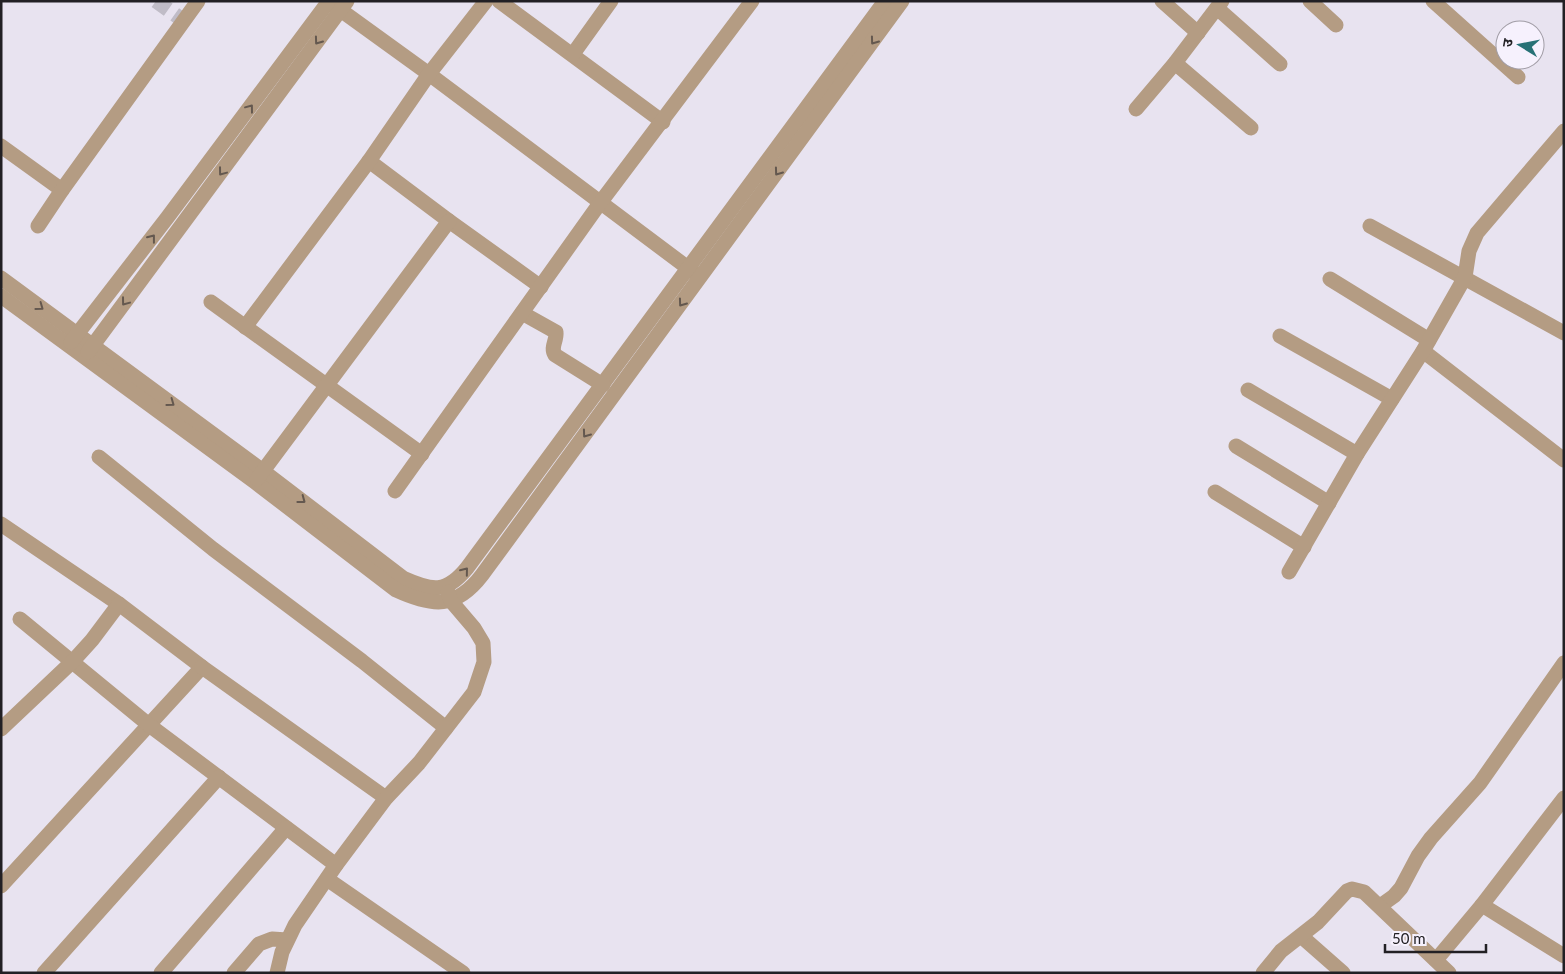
<svg xmlns="http://www.w3.org/2000/svg" width="1565" height="974" font-family="Lato,'Noto Sans Devanagari',sans-serif">
<rect width="100%" height="100%" fill="#e8e3f0"/>
<g fill="none" stroke-linecap="round" stroke-linejoin="round">
<!-- minor-tunnel -->
<path stroke="#c0bcc7" stroke-width="15" stroke-dasharray="15 8" stroke-linecap="butt" d="M156,1L184,21"/>
<!-- minor -->
<g stroke="#b49c83" stroke-width="15">
<path d="M328,1L429,74L696,274"/>
<path d="M499,1L663,122"/>
<path d="M1162,1L1198,33"/>
<path d="M1310,1L1336,25"/>
<path d="M1433,1L1518,77"/>
<path d="M1217,8L1280,64"/>
<path d="M573,54L611,1"/>
<path d="M1175,63L1251,128"/>
<path d="M1136,109L1175,63L1222,1"/>
<path d="M1,146L62,190"/>
<path d="M369,161L449,221L541,287"/>
<path d="M38,226L62,190L198,1"/>
<path d="M1370,226L1564,333"/>
<path d="M1,278L263,471L403,578C432,591 446,594 467,568L885,1"/>
<path d="M1330,279L1429,340"/>
<path d="M1,296L255,482L396,590C433,607 456,609 482,575L902,1"/>
<path d="M211,302L422,454"/>
<path d="M522,313L556,332C557,341 550,347 555,355L603,385"/>
<path d="M245,327L369,161L429,74L486,1"/>
<path d="M1280,336L1392,399"/>
<path d="M71,342L167,218L329,1"/>
<path d="M1423,351L1564,460"/>
<path d="M88,352L347,1"/>
<path d="M1248,390L1357,454"/>
<path d="M1236,446L1329,503"/>
<path d="M99,457L213,549L362,661L446,728"/>
<path d="M257,479L449,221"/>
<path d="M395,491L600,203L752,1"/>
<path d="M1215,492L1304,547"/>
<path d="M1,524L119,604L202,667L1,886"/>
<path d="M1289,572L1357,454L1423,351L1465,277L1469,251L1477,233L1564,131"/>
<path d="M20,619L149,725L336,865"/>
<path d="M202,667L386,798"/>
<path d="M1,729L73,661L92,640L119,604"/>
<path d="M327,879L463,973"/>
<path d="M1482,905L1564,956"/>
<path d="M1380,906L1394,896L1401,888L1418,856L1431,838L1480,783L1564,663"/>
<path d="M1301,936L1343,973"/>
<path d="M1436,960L1482,905L1564,798"/>
<path d="M44,973L219,777"/>
<path d="M161,973L286,828"/>
<path d="M234,973L259,944L272,939L287,940"/>
<path d="M277,973L282,952L295,925L336,865L386,798L419,763L474,692L484,662L483,643L474,628L451,601L448,592"/>
<path d="M1263,973L1281,951L1318,922L1347,891L1352,889L1364,892L1449,973"/>
</g>
</g>
<!-- one-way arrows -->
<defs><path id="oneway-chevron" d="M-2-3.5L2.5 0L-2 3.5" fill="none" stroke-width="1.6" stroke-linecap="round" stroke-linejoin="round" transform="scale(1.25)"/></defs>
<g stroke="#64584f">
<use href="#oneway-chevron" transform="translate(318 41) rotate(126)"/>
<use href="#oneway-chevron" transform="translate(874 41) rotate(126)"/>
<use href="#oneway-chevron" transform="translate(250 108) rotate(-53)"/>
<use href="#oneway-chevron" transform="translate(222 172) rotate(127)"/>
<use href="#oneway-chevron" transform="translate(778 172) rotate(126)"/>
<use href="#oneway-chevron" transform="translate(152 238) rotate(-52)"/>
<use href="#oneway-chevron" transform="translate(125 302) rotate(127)"/>
<use href="#oneway-chevron" transform="translate(682 303) rotate(126)"/>
<use href="#oneway-chevron" transform="translate(40 307) rotate(36)"/>
<use href="#oneway-chevron" transform="translate(171 403) rotate(36)"/>
<use href="#oneway-chevron" transform="translate(586 434) rotate(126)"/>
<use href="#oneway-chevron" transform="translate(302 500) rotate(37)"/>
<use href="#oneway-chevron" transform="translate(465 571) rotate(-51)"/>
</g>
<!-- border -->
<rect width="1565" height="974" fill="none" stroke="#222024" stroke-width="5"/>
<!-- north arrow -->
<g transform="translate(1520 45) rotate(280)"><circle r="24" fill="#f6f1fd" stroke="#a19da6"/>
<path d="M0-4L9 19L0 12L-9 19Z" fill="#277176"/>
<text y="-8" font-size="14" font-weight="bold" text-anchor="middle" fill="#222024">उ</text>
</g>
<!-- scale -->
<path d="M1385 944v8h101v-8" fill="none" stroke="#222024" stroke-width="2.5"/>
<text x="1392" y="944" font-size="15" fill="#222024" stroke="#f6f1fd" stroke-width="4" paint-order="stroke">50 m</text>
</svg>
